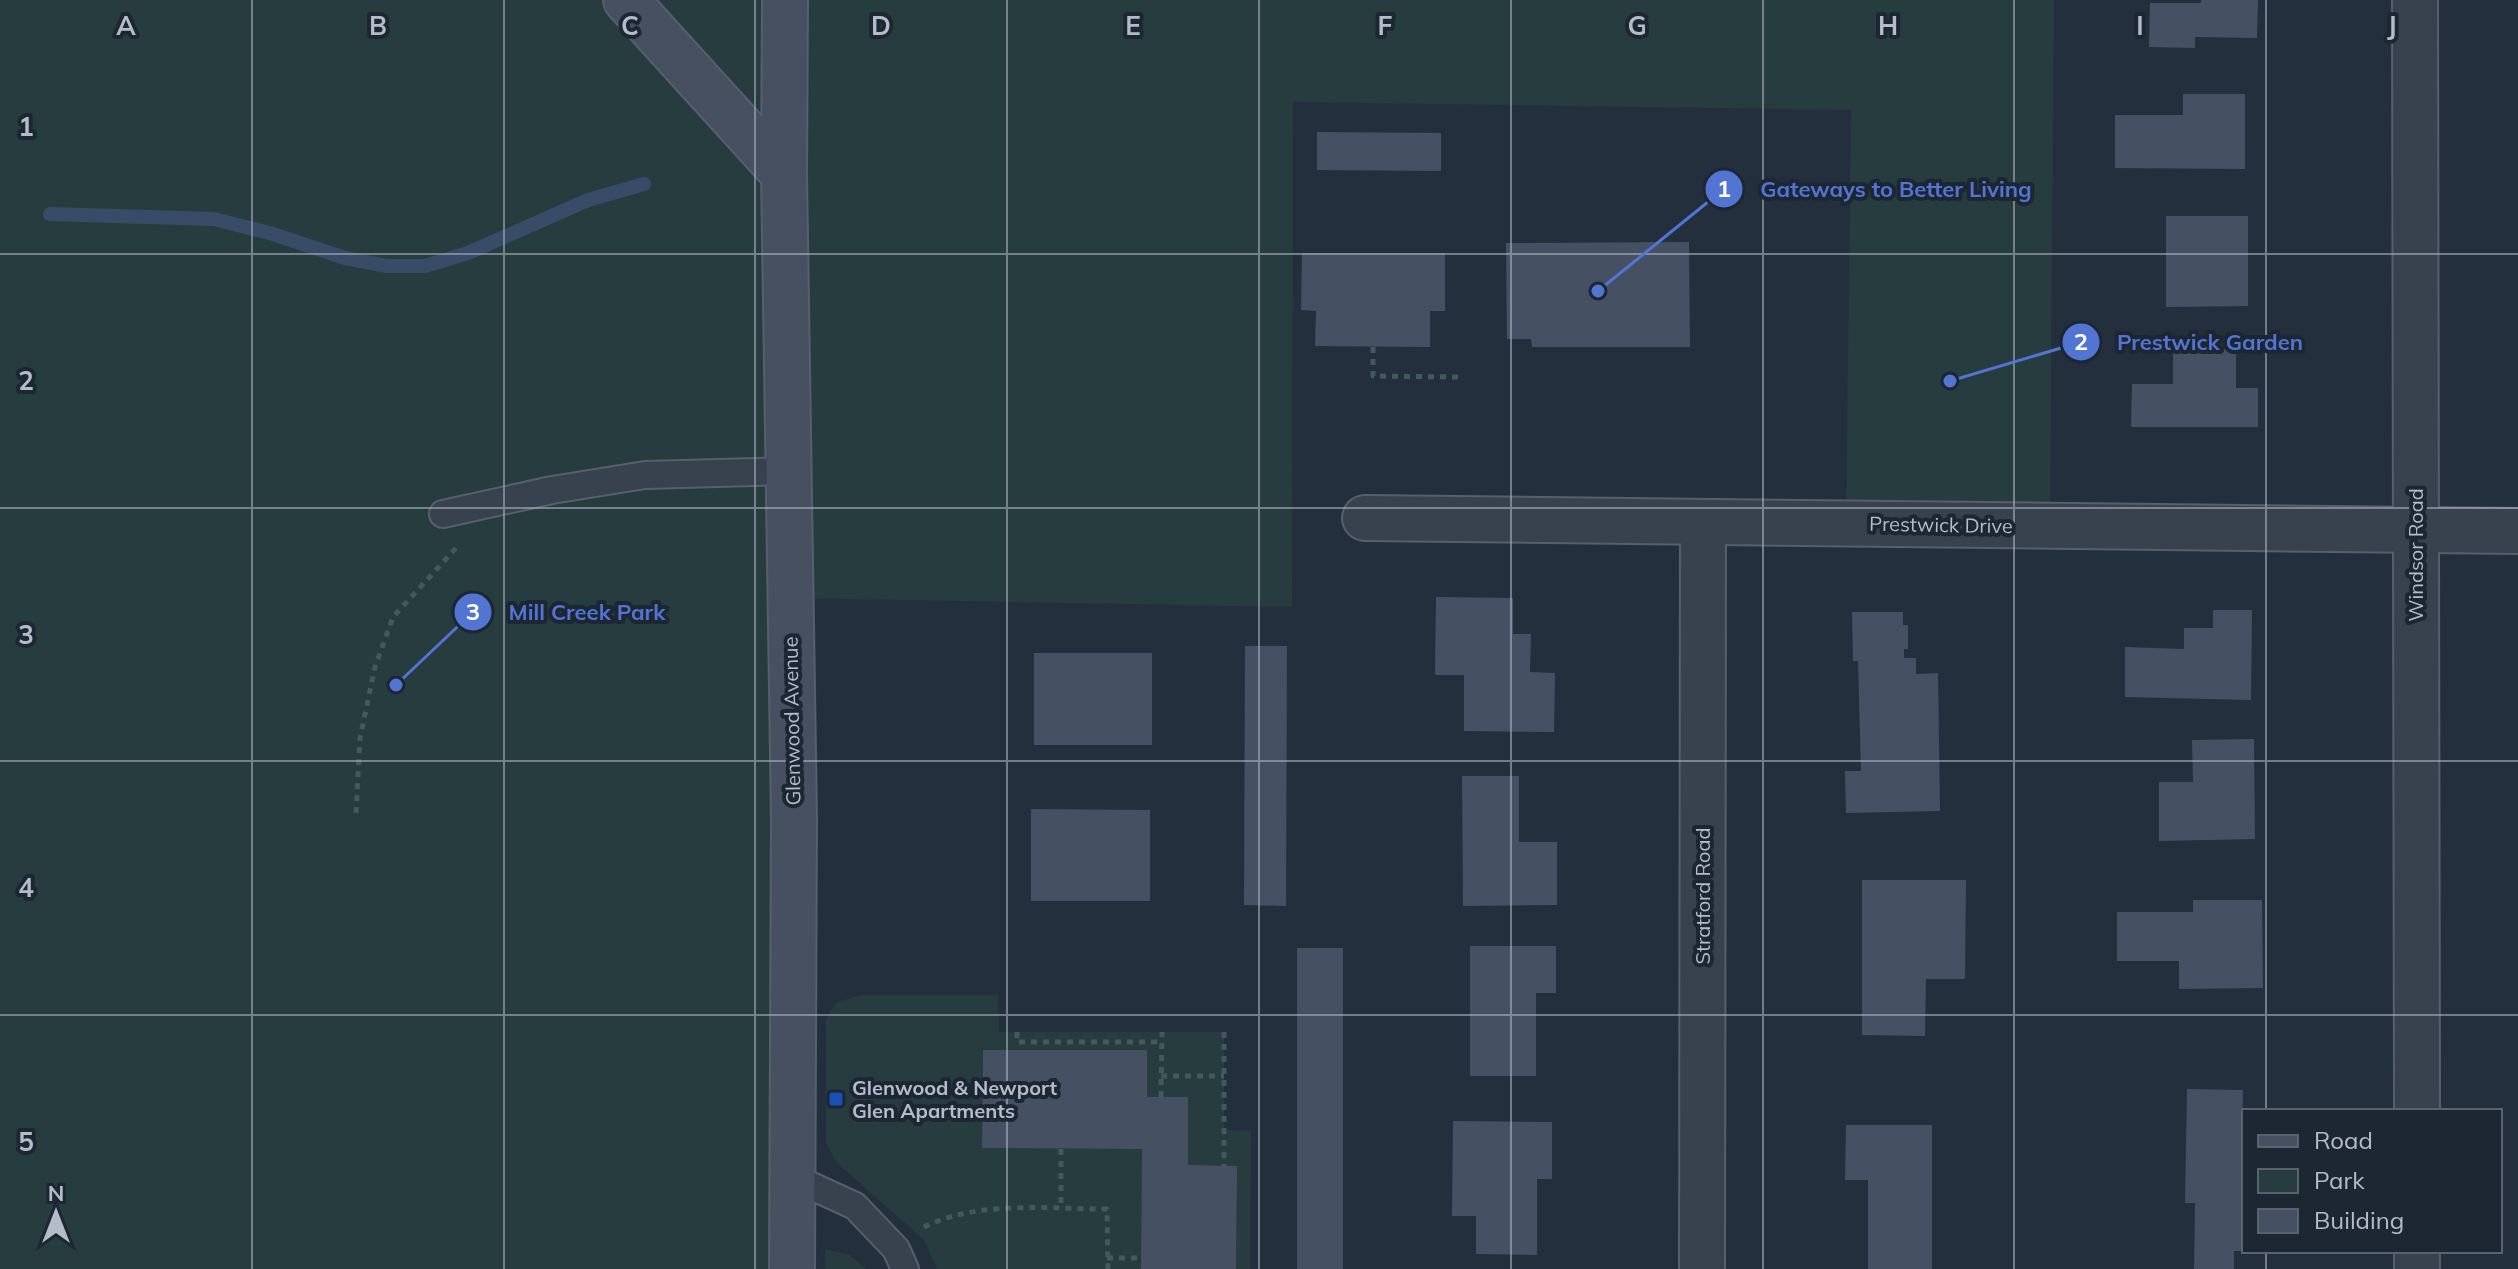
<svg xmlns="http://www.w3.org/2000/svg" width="2518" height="1269" font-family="Mulish,sans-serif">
<rect width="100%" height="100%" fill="#242f3e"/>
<!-- green -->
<g fill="#263c3f">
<path d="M0,0H2054L2050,526L1846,524L1851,110L1293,102L1292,607L790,598L792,1269H0Z"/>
<path d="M860,995H998L999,1032H1224V1130L1251,1131L1250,1269H1236L1237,1166L1188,1165V1098L1147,1097V1050H983L982,1148L1142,1149L1141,1269H937L924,1240L836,1162L826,1143V1019L836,1003Z"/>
<path d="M825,1249L850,1255L866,1269H825Z"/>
</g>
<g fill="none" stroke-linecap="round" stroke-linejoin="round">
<!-- stream -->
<path stroke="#394c67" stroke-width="14" d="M50,214L214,219L270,233L345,258L387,266H425L468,253L588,200L644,184"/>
</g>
<!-- building -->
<g fill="#455162">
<path d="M2201,0H2258L2257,38L2195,37V48L2149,47L2150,3H2201Z"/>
<path d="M2183,94H2245V169L2115,168V115H2183Z"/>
<path d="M1317,132L1441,133V171L1317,170Z"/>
<path d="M2166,216H2248V306L2166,307Z"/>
<path d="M1689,242L1690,347H1532L1531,339H1507L1506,243Z"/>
<path d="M1302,253H1445V311H1430V347L1315,346L1316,311L1301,310Z"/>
<path d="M2173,348H2236V388H2258V427H2131L2132,384H2173Z"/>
<path d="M1436,597L1513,598V634H1531L1530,672L1555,673L1554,732L1464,731V675H1435Z"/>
<path d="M2213,610H2252L2251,700L2125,697V647L2184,649V628H2213Z"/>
<path d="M1852,612H1903V625H1908V649H1904V658H1916V674L1938,673L1940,811L1846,813L1845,771H1861L1858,661H1853Z"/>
<path d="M1245,646H1287L1286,906L1244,905Z"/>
<rect x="1034" y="653" width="118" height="92"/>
<path d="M2254,739L2255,839L2159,841V782H2193L2192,740Z"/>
<path d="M1462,776H1519V842H1557V905L1463,906Z"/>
<path d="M1031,809L1150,810V901H1031Z"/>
<path d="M1862,880H1966L1965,979H1926L1925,1036L1862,1035Z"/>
<path d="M2193,900H2262L2263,988L2179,989V961H2117V912H2193Z"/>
<path d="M1470,946H1556V993H1536V1076H1470Z"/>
<rect x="1297" y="948" width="46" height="321"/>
<path d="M983,1050H1147V1097H1188V1165L1237,1166L1236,1269H1141L1142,1149L982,1148Z"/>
<path d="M2187,1089L2243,1090L2241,1170H2244V1251H2234V1269H2194L2195,1203H2185Z"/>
<path d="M1453,1121L1552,1122V1179H1537V1255L1476,1254V1216H1452Z"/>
<path d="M1846,1125H1932V1269H1868V1180H1845Z"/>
</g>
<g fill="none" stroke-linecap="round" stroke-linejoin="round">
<!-- lane casing -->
<g stroke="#565f6c" stroke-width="30">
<g id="lane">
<path d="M443,514L552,490L645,475L788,471"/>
<path d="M792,1177L855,1206L896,1249L905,1269"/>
</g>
</g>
<!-- street casing -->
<g stroke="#565f6c" stroke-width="48">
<g id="street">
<path d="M2415,0L2417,1111"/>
<path d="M1365,518L2518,531"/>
<path d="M2417,1251V1269"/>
<path d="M1702,1269L1703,522"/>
</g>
</g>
<!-- secondary casing -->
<g stroke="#565f6c" stroke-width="48">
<g id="secondary">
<path d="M626,0L784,174"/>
<path d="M785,0L784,174L794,819L792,1269"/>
</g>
</g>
<!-- path -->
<g stroke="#44595c" stroke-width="5" stroke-dasharray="6 6" stroke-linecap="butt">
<path d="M1373,347V376L1459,377"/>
<path d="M356,813L360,738L375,667L393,617L456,548"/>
<path d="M1017,1032V1042H1162"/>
<path d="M1224,1032V1166"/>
<path d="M1161,1076H1224"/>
<path d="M1161,1097L1162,1032"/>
<path d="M1061,1149V1209"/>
<path d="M924,1227C979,1200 1047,1209 1107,1209L1108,1269"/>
<path d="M1107,1258H1141"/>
</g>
<!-- lane -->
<use href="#lane" stroke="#38414e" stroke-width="26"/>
<!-- street -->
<use href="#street" stroke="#38414e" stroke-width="44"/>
<!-- secondary -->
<use href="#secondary" stroke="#465061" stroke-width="44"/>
</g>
<!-- grid -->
<path fill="none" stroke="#b4bcc9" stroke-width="2" stroke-opacity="0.55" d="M252,0V1269M504,0V1269M755,0V1269M1007,0V1269M1259,0V1269M1511,0V1269M1763,0V1269M2014,0V1269M2266,0V1111M0,254H2518M0,508H2518M0,761H2518M0,1015H2518M2266,1251V1269"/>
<!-- markers -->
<rect fill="#1a4fb4" stroke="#1d2633" stroke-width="3" x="828" y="1091" width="16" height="16" rx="4"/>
<g text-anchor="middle" stroke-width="8" stroke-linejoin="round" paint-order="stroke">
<!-- street labels -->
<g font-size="20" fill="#b4bcc9" stroke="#1d2633">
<text transform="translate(1941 525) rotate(1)" y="7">Prestwick Drive</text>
<text transform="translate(2416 555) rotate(-90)" y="7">Windsor Road</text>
<text transform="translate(792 721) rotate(-91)" y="7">Glenwood Avenue</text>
<text transform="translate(1703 896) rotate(-90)" y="7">Stratford Road</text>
</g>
<!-- poi labels -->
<g font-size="20" font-weight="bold" fill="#b4bcc9" stroke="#1d2633" text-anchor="start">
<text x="852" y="1095">Glenwood &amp; Newport<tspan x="852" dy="23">Glen Apartments</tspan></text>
</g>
</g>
<g font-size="26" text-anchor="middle" font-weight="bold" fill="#b4bcc9" stroke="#1d2633" stroke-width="8" stroke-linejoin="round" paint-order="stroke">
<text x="126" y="35">A</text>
<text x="378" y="35">B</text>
<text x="630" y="35">C</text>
<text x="881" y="35">D</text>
<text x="1133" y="35">E</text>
<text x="1385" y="35">F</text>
<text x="1637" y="35">G</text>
<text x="1888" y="35">H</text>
<text x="2140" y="35">I</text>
<text x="2392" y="35">J</text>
<text x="26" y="136">1</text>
<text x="26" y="390">2</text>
<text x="26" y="644">3</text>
<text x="26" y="897">4</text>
<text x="26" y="1151">5</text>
</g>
<!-- callouts -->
<path fill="none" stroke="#5274d3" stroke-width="3" d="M1598 291L1724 189M1950 381L2081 342M396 685L473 612"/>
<g fill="#5274d3" stroke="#1d2633" stroke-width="3">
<circle cx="1598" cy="291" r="8"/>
<circle cx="1950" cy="381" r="8"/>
<circle cx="396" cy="685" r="8"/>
<circle cx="1724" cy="189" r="20"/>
<circle cx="2081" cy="342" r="20"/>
<circle cx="473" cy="612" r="20"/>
</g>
<g font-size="24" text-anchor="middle" font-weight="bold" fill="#fff">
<text x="1724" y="197">1</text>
<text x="2081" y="350">2</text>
<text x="473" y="620">3</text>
</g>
<g font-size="22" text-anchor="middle" font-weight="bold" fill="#5274d3" stroke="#1d2633" stroke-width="8" stroke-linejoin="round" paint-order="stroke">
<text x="1896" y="197">Gateways to Better Living</text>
<text x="2210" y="350">Prestwick Garden</text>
<text x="587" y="620">Mill Creek Park</text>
</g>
<!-- legend -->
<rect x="2242" y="1109" width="260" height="144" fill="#1d2633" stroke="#59626f" stroke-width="2"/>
<rect x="2258" y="1135" width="40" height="12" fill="#465061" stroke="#59626f" stroke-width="2"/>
<text x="2314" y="1149" font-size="24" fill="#b4bcc9">Road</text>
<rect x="2258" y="1169" width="40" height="24" fill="#263c3f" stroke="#59626f" stroke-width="2"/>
<text x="2314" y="1189" font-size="24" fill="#b4bcc9">Park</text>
<rect x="2258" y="1209" width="40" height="24" fill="#455162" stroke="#59626f" stroke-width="2"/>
<text x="2314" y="1229" font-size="24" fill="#b4bcc9">Building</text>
<!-- north arrow -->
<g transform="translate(56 1213)" stroke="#1d2633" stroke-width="6" paint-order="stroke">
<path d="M0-6L14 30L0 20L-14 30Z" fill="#b4bcc9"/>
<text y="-12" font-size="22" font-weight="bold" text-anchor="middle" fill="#b4bcc9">N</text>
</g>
</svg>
